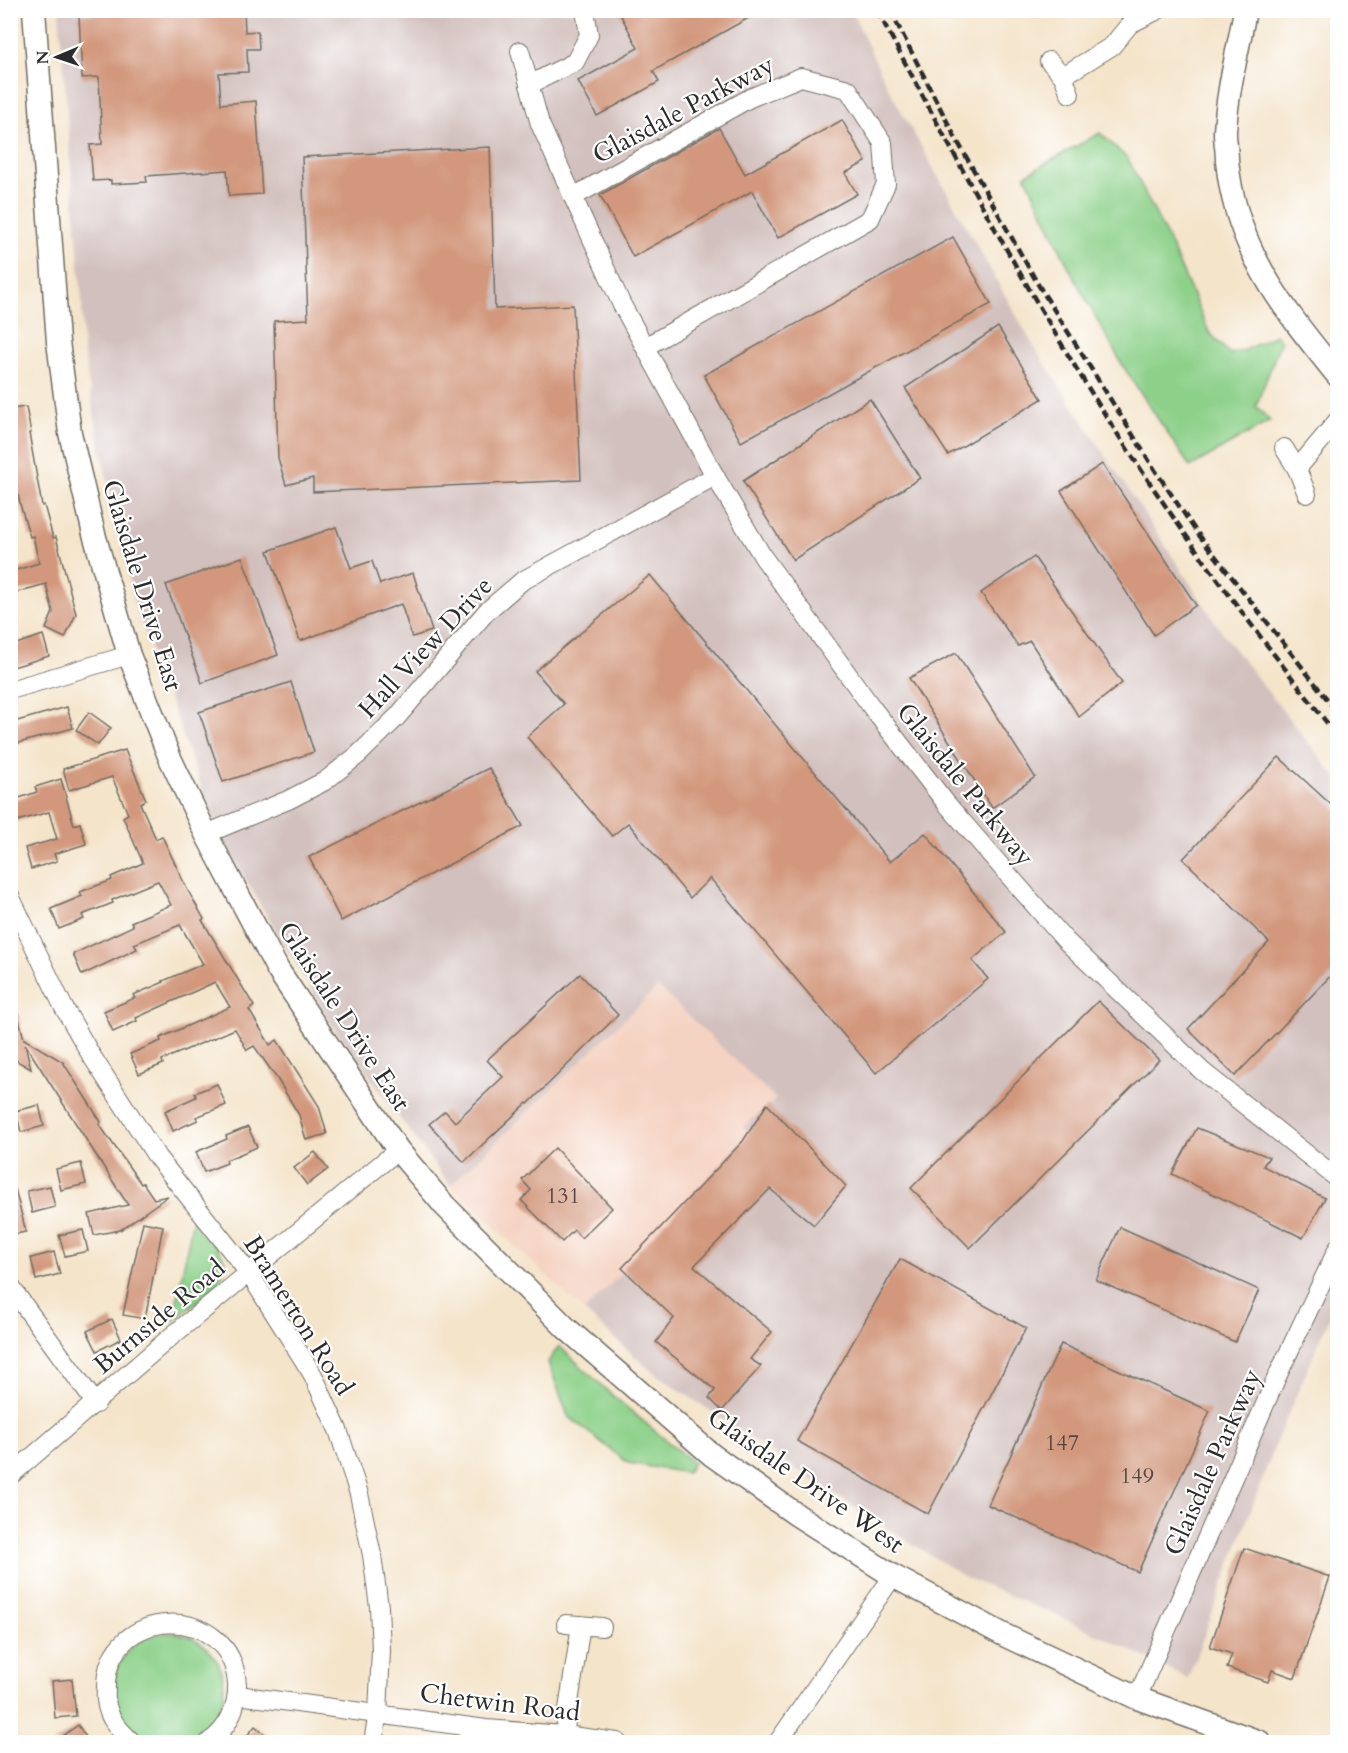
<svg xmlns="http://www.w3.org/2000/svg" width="1348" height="1753" font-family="Cardo,serif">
<rect width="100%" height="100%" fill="#fff"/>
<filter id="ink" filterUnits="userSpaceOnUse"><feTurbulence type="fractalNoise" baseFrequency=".0167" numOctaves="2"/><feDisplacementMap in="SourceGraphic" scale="12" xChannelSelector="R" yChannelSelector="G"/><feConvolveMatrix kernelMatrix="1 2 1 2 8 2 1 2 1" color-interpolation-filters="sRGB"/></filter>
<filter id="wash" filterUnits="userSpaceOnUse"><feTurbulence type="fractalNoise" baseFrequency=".008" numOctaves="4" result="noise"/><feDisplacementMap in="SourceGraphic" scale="24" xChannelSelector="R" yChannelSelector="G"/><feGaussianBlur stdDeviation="1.35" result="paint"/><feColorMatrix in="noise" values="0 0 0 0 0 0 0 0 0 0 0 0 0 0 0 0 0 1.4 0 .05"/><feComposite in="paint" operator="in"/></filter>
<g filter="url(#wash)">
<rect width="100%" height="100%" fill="#f4e4ca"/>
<!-- built -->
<path fill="#f5d3c2" d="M658,987L777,1098L744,1127L755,1138L584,1311L450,1186Z"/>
<!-- industrial -->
<path fill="#d1c0bd" d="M59,11H852L886,84L1034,347L1228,641L1337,779V1301L1279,1435L1188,1678L1065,1619L965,1577L832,1493L650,1370L584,1311L755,1138L743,1127L776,1099L658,987L450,1186L333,1027L218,833L135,605L100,447L83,350L82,302Z"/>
<!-- green -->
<g fill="#8cd089" stroke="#5c7e5a" stroke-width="1.5">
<path d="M1100,133L1128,159L1170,243L1209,332L1230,354L1245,350L1276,335L1281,341L1256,406L1270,421L1190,467L1123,366L1074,278L1025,175Z"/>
<path d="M193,1218C203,1231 217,1244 224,1259C234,1279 187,1309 173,1321Z"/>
<path d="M559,1346L612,1395L693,1463L687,1473L628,1463L568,1416L548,1362Z"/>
<circle cx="169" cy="1688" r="55"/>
</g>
<g id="blocks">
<!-- building -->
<g fill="#d2977c">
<path d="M190,10H244L245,32L258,31L259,49H247L248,72L219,73L221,104L256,101L262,194L229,196L227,170L146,176L147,182L111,184V180L93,181L90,145L102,144L99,77L82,78L79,15Z"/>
<path d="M618,10H763L653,71L659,82L597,116L578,81L638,48Z"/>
<path d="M842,120L866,162L845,173L857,194L778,238L752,191L633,257L600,195L719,128L745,174Z"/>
<path d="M490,147L495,309L573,305L581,480L313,492V478L286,485L278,458L274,321L308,319L302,157Z"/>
<path d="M953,237L991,304L741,442L704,375Z"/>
<path d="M998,327L1042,399L948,455L905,388Z"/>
<path d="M870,399L920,478L793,560L743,481Z"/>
<path d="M26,407L31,433H29L42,506L44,505L53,538L56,537L76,614L65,638L46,629L53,612L46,584L10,594V572L39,563L33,536L30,537L20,504L10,454V409Z"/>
<path d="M1102,464L1196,605L1154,635L1061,491Z"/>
<path d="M336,527L351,568L372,561L380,584L413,573L432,631L412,637L401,604L300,641L268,551Z"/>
<path d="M242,557L278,655L202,683L166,585Z"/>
<path d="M1034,557L1122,683L1079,717L1030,641L1018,646L981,593Z"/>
<path d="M650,575L890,862L925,833L1006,932L972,960L988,979L876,1073L710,878L690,898L628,823L612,836L527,737L564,704L535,671Z"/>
<path d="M43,635L49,656L10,668V646Z"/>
<path d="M956,653L1035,777L992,808L909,678Z"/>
<path d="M291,682L314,752L223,782L199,712Z"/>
<path d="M67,707L73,728L15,744L10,723Z"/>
<path d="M89,712L111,728L98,745L76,730Z"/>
<path d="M125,750L146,800L140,803L156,839L162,836L187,889L204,919L202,920L254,1006L249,1010L270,1045L277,1040L319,1106L327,1134L306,1140L299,1115L278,1080L254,1046L247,1050L235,1029L162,1060L163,1064L139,1074L130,1054L161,1041L160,1038L230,1007L215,982L136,1018L137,1021L113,1032L104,1011L135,998L133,995L164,982L163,981L203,964L180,925L134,944L137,949L82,975L73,954L133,926L131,922L171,905L158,881L112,900L113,903L82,915L84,919L59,929L51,909L82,896L80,892L112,880L111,877L143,863L123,817L128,814L112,777L69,790L63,769Z"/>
<path d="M1279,757L1338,811V968L1235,1076L1188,1029L1269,942L1183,859Z"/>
<path d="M489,768L523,826L341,921L309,857Z"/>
<path d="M61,779L74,825L80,823L86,844L54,854L57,861L31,869L25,848L57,839L49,812L10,823V801L37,792L35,787Z"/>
<path d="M580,974L618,1015L528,1104L527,1103L464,1162L429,1124L445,1111L455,1122L503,1077L487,1060Z"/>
<path d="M1098,1001L1159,1060L970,1248L911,1188Z"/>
<path d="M16,1007L24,1039L63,1062L101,1122L99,1124L141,1184L143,1183L154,1199L168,1196L120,1230L94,1235L89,1214L128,1205L25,1044L31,1069L10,1057V1008Z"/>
<path d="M217,1084L226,1105L196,1117L198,1120L173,1131L165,1111L196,1097L195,1093Z"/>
<path d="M767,1104L846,1186L814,1225L770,1189L694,1266L772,1332L750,1359L761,1366L722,1411L709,1398L715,1390L656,1342L674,1318L622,1268L743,1141Z"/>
<path d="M39,1105L44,1126L21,1132L16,1111Z"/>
<path d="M248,1127L257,1147L226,1160L227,1163L204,1172L196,1152L227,1139L226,1136Z"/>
<path d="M1197,1128L1269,1157L1263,1166L1325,1198L1303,1238L1172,1174Z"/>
<path d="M555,1148L612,1208L581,1238L574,1230L562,1242L521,1200L531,1190L522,1180Z"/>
<path d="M315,1152L328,1169L307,1185L294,1168Z"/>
<path d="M81,1163L86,1184L61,1190L56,1169Z"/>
<path d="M50,1186L55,1207L32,1213L27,1191Z"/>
<path d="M15,1189L26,1232L10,1235V1190Z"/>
<path d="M143,1222L163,1226L145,1319L123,1315Z"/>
<path d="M1120,1227L1259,1290L1235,1342L1096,1280Z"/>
<path d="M83,1230L88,1251L65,1256L59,1235Z"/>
<path d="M54,1252L60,1274L36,1280L31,1258Z"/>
<path d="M900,1259L1026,1328L928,1514L797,1441Z"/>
<path d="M112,1319L121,1339L97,1351L87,1331Z"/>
<path d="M1061,1344L1210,1411L1138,1572L988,1505Z"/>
<path d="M1244,1548L1330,1577L1295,1678L1272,1670L1268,1682L1227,1668L1232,1654L1210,1647Z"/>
<path d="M72,1679L76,1716L55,1718L52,1681Z"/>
<path d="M78,1725L90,1743H53Z"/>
<path d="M255,1726L275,1743H241Z"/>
</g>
</g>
</g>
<g filter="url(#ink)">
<use href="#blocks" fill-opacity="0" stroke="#716c63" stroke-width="1.5"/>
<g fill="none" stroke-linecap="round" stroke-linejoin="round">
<!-- minor casing -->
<g stroke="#716c63" stroke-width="20">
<g id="minor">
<path d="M520,51L540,124L621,303L715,476L763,557L873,709L946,803L1065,940L1202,1071L1338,1179"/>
<path d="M1049,61L1063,76"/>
<path d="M529,85L575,62L589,35L585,10"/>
<path d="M1070,94L1063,76L1112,46L1130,24L1158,10"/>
<path d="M573,197L750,98L801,77L848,89L883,143L886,184L870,219L645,347"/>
<path d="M1284,448L1297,469"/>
<path d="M1307,494L1297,469L1338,420"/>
<path d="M10,690L129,655"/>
<path d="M206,834L288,800L325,781L358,755L397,717L487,611L522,581L715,476"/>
<path d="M10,896L63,1006L91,1055L157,1157L249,1273L313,1375L338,1430L359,1494L372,1555L379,1607L381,1650L378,1713L373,1742"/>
<path d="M10,1286L96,1404"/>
<path d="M10,1476L167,1340L398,1150"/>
<path d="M566,1624L602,1627"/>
<path d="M238,1695L486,1729L564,1735L617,1742"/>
<path d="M1137,1698L1276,1379L1338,1248"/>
<path d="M564,1735L581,1625"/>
<path d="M132,1742C126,1736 118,1729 114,1722C107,1712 105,1699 106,1687C106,1605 231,1601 237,1684C238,1707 228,1729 209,1742"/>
<path d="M778,1742L893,1576"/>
</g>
</g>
<!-- tertiary casing -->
<g stroke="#716c63" stroke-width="25">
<g id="tertiary">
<path d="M34,10L58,342L70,433L94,534L129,655L169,756L206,834L278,970L398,1150L444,1205L566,1328L712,1455L797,1515L893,1576L1006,1636L1137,1698L1260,1742"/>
<path d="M1245,10C1238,51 1227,91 1225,132C1225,141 1227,151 1227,160C1235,249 1283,308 1338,376"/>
</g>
</g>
<!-- minor -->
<use href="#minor" stroke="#fff" stroke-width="18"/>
<!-- tertiary -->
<use href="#tertiary" stroke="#fff" stroke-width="22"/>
<!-- rail -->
<g stroke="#2b2b2b" stroke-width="4.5" stroke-dasharray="9 4.5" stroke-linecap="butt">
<path d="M877,10C961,168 1044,326 1144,474C1204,565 1271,651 1338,737"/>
<path d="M890,10L955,137L1039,286L1155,470L1195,530L1338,713"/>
</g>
</g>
</g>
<g text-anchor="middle" stroke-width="4.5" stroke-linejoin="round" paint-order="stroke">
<!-- number labels -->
<g font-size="22" fill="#55463f">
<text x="563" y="1203">131</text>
<text x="1062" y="1450">147</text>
<text x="1137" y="1483">149</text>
</g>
<!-- street labels -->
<g font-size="26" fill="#2b2b2b" stroke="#fff">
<text transform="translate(683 109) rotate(-28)" y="9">Glaisdale Parkway</text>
<text transform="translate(143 585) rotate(73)" y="9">Glaisdale Drive East</text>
<text transform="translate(425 647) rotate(-47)" y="9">Hall View Drive</text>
<text transform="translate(966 784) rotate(51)" y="9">Glaisdale Parkway</text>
<text transform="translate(345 1016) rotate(57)" y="9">Glaisdale Drive East</text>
<text transform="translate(299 1315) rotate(58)" y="9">Bramerton Road</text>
<text transform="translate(159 1316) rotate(-40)" y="9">Burnside Road</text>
<text transform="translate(1212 1462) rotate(-66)" y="9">Glaisdale Parkway</text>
<text transform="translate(806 1480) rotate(35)" y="9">Glaisdale Drive West</text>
<text transform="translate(500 1702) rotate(7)" y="9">Chetwin Road</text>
</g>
</g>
<!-- margin -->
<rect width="1348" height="1753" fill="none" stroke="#fff" stroke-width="36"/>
<!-- north arrow -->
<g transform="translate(57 57) rotate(268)" stroke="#ffffff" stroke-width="4.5" paint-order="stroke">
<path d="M0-4.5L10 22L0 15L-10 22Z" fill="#2b2b2b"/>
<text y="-9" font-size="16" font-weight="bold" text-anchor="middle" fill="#2b2b2b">N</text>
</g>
</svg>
